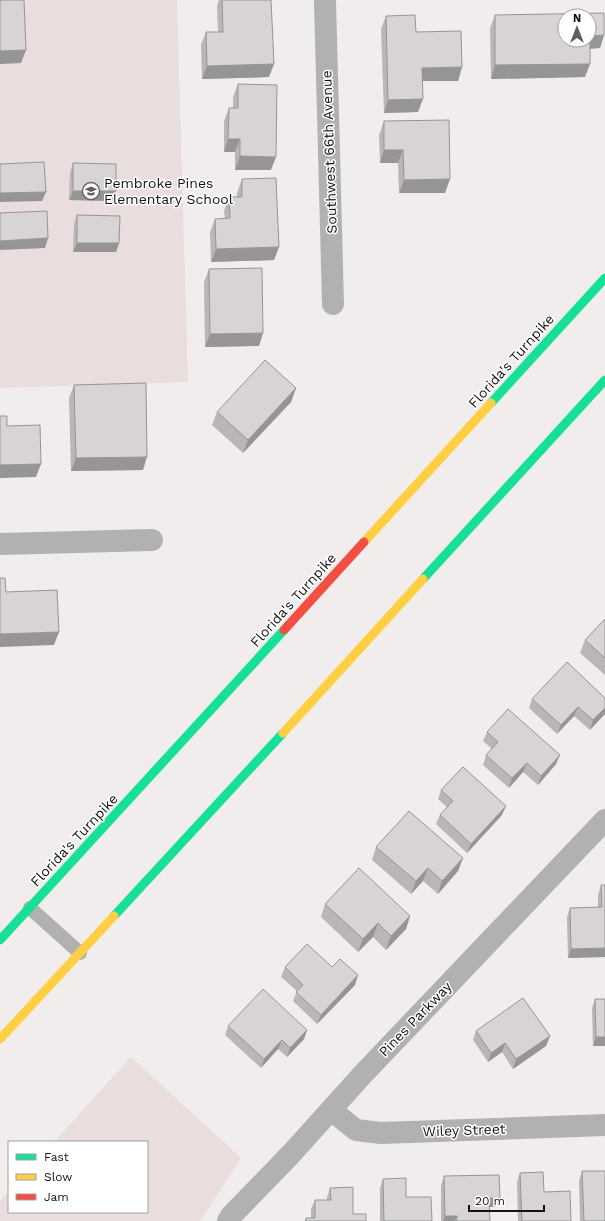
<svg xmlns="http://www.w3.org/2000/svg" width="605" height="1221" font-family="'Work Sans',sans-serif">
<rect width="100%" height="100%" fill="#f2eded"/>
<!-- built -->
<g fill="#e9ddde">
<path d="M0,0H177L188,382L0,388Z"/>
<path d="M131,1057L241,1158L200,1221H0V1201L9,1191V1212H147V1142H54Z"/>
</g>
<g fill="none" stroke-linecap="round" stroke-linejoin="round">
<!-- lane -->
<path stroke="#b1b2b0" stroke-width="14" d="M30,908L80,953"/>
<!-- street -->
<g stroke="#b1b2b0" stroke-width="22">
<path d="M325,0L333,304"/>
<path d="M0,544L152,540"/>
<path d="M331,1110L356,1130L381,1133L605,1125"/>
<path d="M228,1221L231,1216L291,1154L364,1073L605,820"/>
</g>
<!-- fast -->
<g stroke="#16e098" stroke-width="9">
<path d="M491,403L605,278"/>
<path d="M423,579L605,380"/>
<path d="M114,916L283,733"/>
<path d="M0,940L284,630"/>
</g>
<!-- slow -->
<g stroke="#ffcf43" stroke-width="9">
<path d="M364,542L491,403"/>
<path d="M283,733L423,579"/>
<path d="M0,1039L114,916"/>
</g>
<!-- jam -->
<path stroke="#f24e42" stroke-width="9" d="M284,630L364,542"/>
</g>
<!-- wall -->
<g fill="#bab6b7">
<path d="M219,0H271L269,77L202,79L201,45L206,32H218L217,5Z"/>
<path d="M495,15L604,35L600,48L590,49L585,77L491,79L490,28Z"/>
<path d="M386,16L416,32L462,67L458,81H422L418,112L384,113L381,29Z"/>
<path d="M238,84L271,170H235V152H224V121L229,108H233V97Z"/>
<path d="M384,121L445,193H399L398,163H380L379,135Z"/>
<path d="M73,163L112,201L69,200L70,173Z"/>
<path d="M242,179L279,247L274,260L211,262L210,232L215,219H225L224,211L229,197H237V193Z"/>
<path d="M77,215L119,243L116,252H73L74,224Z"/>
<path d="M209,269L259,346L205,347L204,282Z"/>
<path d="M74,385L143,470L71,471L69,398Z"/>
<path d="M296,388L291,402L243,453L212,425L217,412Z"/>
<path d="M605,619V675L580,653L585,640Z"/>
<path d="M605,698L590,730L574,716L557,734L529,708L532,699Z"/>
<path d="M487,732L556,764L538,785L523,772L509,788L483,765L486,755L492,749L483,741Z"/>
<path d="M441,790L502,815L467,853L436,824L440,815L447,807L438,799Z"/>
<path d="M376,847L463,858L458,871L438,894L423,881L411,894L372,860Z"/>
<path d="M601,885H605V957L568,958L567,917L570,908L598,907V895Z"/>
<path d="M325,904L410,916L406,929L386,950L373,937L358,952L321,917Z"/>
<path d="M285,967H332L355,985L317,1024L293,1001L297,991L281,977Z"/>
<path d="M595,999H605V1046H593L592,1008Z"/>
<path d="M228,1026L307,1030L304,1039L287,1057L278,1049L261,1068L225,1035Z"/>
<path d="M476,1031L550,1036L546,1046L513,1069L502,1052L488,1062L473,1040Z"/>
<path d="M582,1171L605,1221H580L579,1181Z"/>
<path d="M520,1173L544,1192L571,1221H518L517,1182Z"/>
<path d="M444,1176L496,1207H489L490,1221H441V1185Z"/>
<path d="M383,1179L406,1197L432,1221H380V1188Z"/>
<path d="M330,1188L353,1214L366,1221H305L306,1218H311V1209L315,1200H327V1197Z"/>
</g>
<!-- shaded-wall -->
<g fill="#979495">
<path d="M604,35L600,48L585,49L590,36Z"/>
<path d="M26,50L21,63L0,64V51Z"/>
<path d="M274,64L269,77L202,79L207,66Z"/>
<path d="M590,64L585,77L491,79L495,65Z"/>
<path d="M462,67L458,81H417L422,68Z"/>
<path d="M423,99L418,112L384,113L388,100Z"/>
<path d="M228,139H240L235,152H224Z"/>
<path d="M384,150H403L398,163H380Z"/>
<path d="M240,156L276,157L271,170H235Z"/>
<path d="M450,179L445,193H399L404,180Z"/>
<path d="M73,191H116L112,201L69,200Z"/>
<path d="M46,192L42,201L0,202V193Z"/>
<path d="M48,238L45,248L0,250V241Z"/>
<path d="M77,243H119L116,252H73Z"/>
<path d="M279,247L274,260L211,262L216,249Z"/>
<path d="M263,333L259,346L205,347L210,334Z"/>
<path d="M296,388L291,402L243,453L248,440Z"/>
<path d="M147,457L143,470L71,471L76,458Z"/>
<path d="M41,464L36,477L0,478V465Z"/>
<path d="M59,632L54,645L0,647V634Z"/>
<path d="M578,707L574,716L557,734L561,725Z"/>
<path d="M605,708V714L590,730L593,720Z"/>
<path d="M560,755L556,764L538,785L541,776Z"/>
<path d="M527,763L523,772L509,788L512,778Z"/>
<path d="M506,806L502,815L467,853L471,844Z"/>
<path d="M463,858L458,871L438,894L442,881Z"/>
<path d="M428,868L423,881L411,894L416,881Z"/>
<path d="M410,916L406,929L386,950L391,936Z"/>
<path d="M378,923L373,937L358,952L363,939Z"/>
<path d="M605,948V957L568,958L571,949Z"/>
<path d="M358,975L355,985L317,1024L321,1015Z"/>
<path d="M307,1030L304,1039L287,1057L290,1048Z"/>
<path d="M550,1036L546,1046L513,1069L516,1059Z"/>
<path d="M596,1037H605V1046H593Z"/>
<path d="M282,1040L278,1049L261,1068L264,1059Z"/>
<path d="M505,1043L502,1052L488,1062L491,1053Z"/>
<path d="M489,1198H500L496,1207H486Z"/>
<path d="M445,1216H457L455,1221H443Z"/>
</g>
<!-- building -->
<g fill="#d8d4d5" stroke="#979495" fill-rule="evenodd">
<path d="M0,0H24L26,50L0,51Z"/>
<path d="M222,0H271L274,64L207,66L206,32H223Z"/>
<path d="M604,13V35L590,36V64L495,65V15ZM565,16H589V40H565Z"/>
<path d="M415,15L416,32L461,31L462,67L422,68L423,99L388,100L386,16Z"/>
<path d="M238,84L277,85L276,157L240,156V139H228L229,108H238Z"/>
<path d="M449,120L450,179L404,180L403,150H384V121Z"/>
<path d="M44,162L46,192L0,193V164Z"/>
<path d="M73,163L116,164V191H73Z"/>
<path d="M276,178L279,247L216,249L215,219L230,218L229,197H242V179Z"/>
<path d="M47,211L48,238L0,241V213Z"/>
<path d="M77,215L120,216L119,243H77Z"/>
<path d="M262,268L263,333L210,334L209,269Z"/>
<path d="M265,360L296,388L248,440L217,412Z"/>
<path d="M146,383L147,457L76,458L74,385Z"/>
<path d="M0,416H7V426L40,425L41,464L0,465Z"/>
<path d="M0,578H5L6,592L57,590L59,632L0,634Z"/>
<path d="M605,619V658L585,640Z"/>
<path d="M567,662L605,698V708L593,720L578,707L561,725L532,699Z"/>
<path d="M508,709L560,755L541,776L527,763L512,778L486,755L498,742L487,732Z"/>
<path d="M463,767L506,806L471,844L440,815L453,801L441,790Z"/>
<path d="M409,811L463,858L442,881L428,868L416,881L376,847Z"/>
<path d="M359,868L410,916L391,936L378,923L363,939L325,904Z"/>
<path d="M601,885H605V948L571,949L570,908L602,907Z"/>
<path d="M307,944L332,967L340,959L358,975L321,1015L296,992L303,985L285,967Z"/>
<path d="M263,989L307,1030L290,1048L282,1040L264,1059L228,1026Z"/>
<path d="M523,998L550,1036L516,1059L505,1043L491,1053L476,1031Z"/>
<path d="M595,999H605V1037H596Z"/>
<path d="M582,1171H605V1221H584Z"/>
<path d="M543,1172L544,1192L570,1191L571,1221H522L520,1173Z"/>
<path d="M499,1175L500,1198H489L490,1221H457V1216H445L444,1176Z"/>
<path d="M406,1178V1197H431L432,1221H384L383,1179Z"/>
<path d="M353,1187V1214H366V1221H306V1218H315V1200H331L330,1188Z"/>
</g>
<!-- icons -->
<defs>
<g id="school-ring" transform="scale(0.9)"><circle r="9.5" fill="#fff" stroke="#625e5f" stroke-width="1.5"/><path d="M0-5L7-2L0 1L-7-2ZM-4 1L0 2.5L4 1V4Q0 6-4 4Z" fill="#625e5f"/></g>
</defs>
<g fill-rule="evenodd">
<use href="#school-ring" x="91" y="191"/>
</g>
<g text-anchor="middle" stroke-width="3" stroke-linejoin="round" paint-order="stroke">
<!-- street labels -->
<g font-size="14" fill="#151112" stroke="#fff">
<text transform="translate(329 152) rotate(-92)" y="5">Southwest 66th Avenue</text>
<text transform="translate(511 361) rotate(-48)" y="5">Florida's Turnpike</text>
<text transform="translate(293 600) rotate(-48)" y="5">Florida's Turnpike</text>
<text transform="translate(74 840) rotate(-47)" y="5">Florida's Turnpike</text>
<text transform="translate(415 1019) rotate(-46)" y="5">Pines Parkway</text>
<text transform="translate(464 1130) rotate(-2)" y="5">Wiley Street</text>
</g>
<!-- poi labels -->
<g font-size="14" fill="#151112" stroke="#fff" text-anchor="start">
<text x="104" y="188">Pembroke Pines<tspan x="104" dy="16">Elementary School</tspan></text>
</g>
</g>
<!-- legend -->
<rect x="8" y="1141" width="140" height="72" fill="#ffffff" stroke="#a1a0a0"/>
<rect x="16" y="1154" width="20" height="6" fill="#16e098" stroke="#a1a0a0"/>
<text x="44" y="1161" font-size="12" fill="#151112">Fast</text>
<rect x="16" y="1174" width="20" height="6" fill="#ffcf43" stroke="#a1a0a0"/>
<text x="44" y="1181" font-size="12" fill="#151112">Slow</text>
<rect x="16" y="1194" width="20" height="6" fill="#f24e42" stroke="#a1a0a0"/>
<text x="44" y="1201" font-size="12" fill="#151112">Jam</text>
<!-- north arrow -->
<g transform="translate(577 28)"><circle r="19" fill="#ffffff" stroke="#a1a0a0"/>
<path d="M0-3L7 15L0 10L-7 15Z" fill="#625e5f"/>
<text y="-6" font-size="11" font-weight="bold" text-anchor="middle" fill="#151112">N</text>
</g>
<!-- scale -->
<path d="M469 1205v6h75v-6" fill="none" stroke="#151112" stroke-width="2"/>
<text x="475" y="1205" font-size="12" fill="#151112" stroke="#ffffff" stroke-width="3" paint-order="stroke">20 m</text>
</svg>
